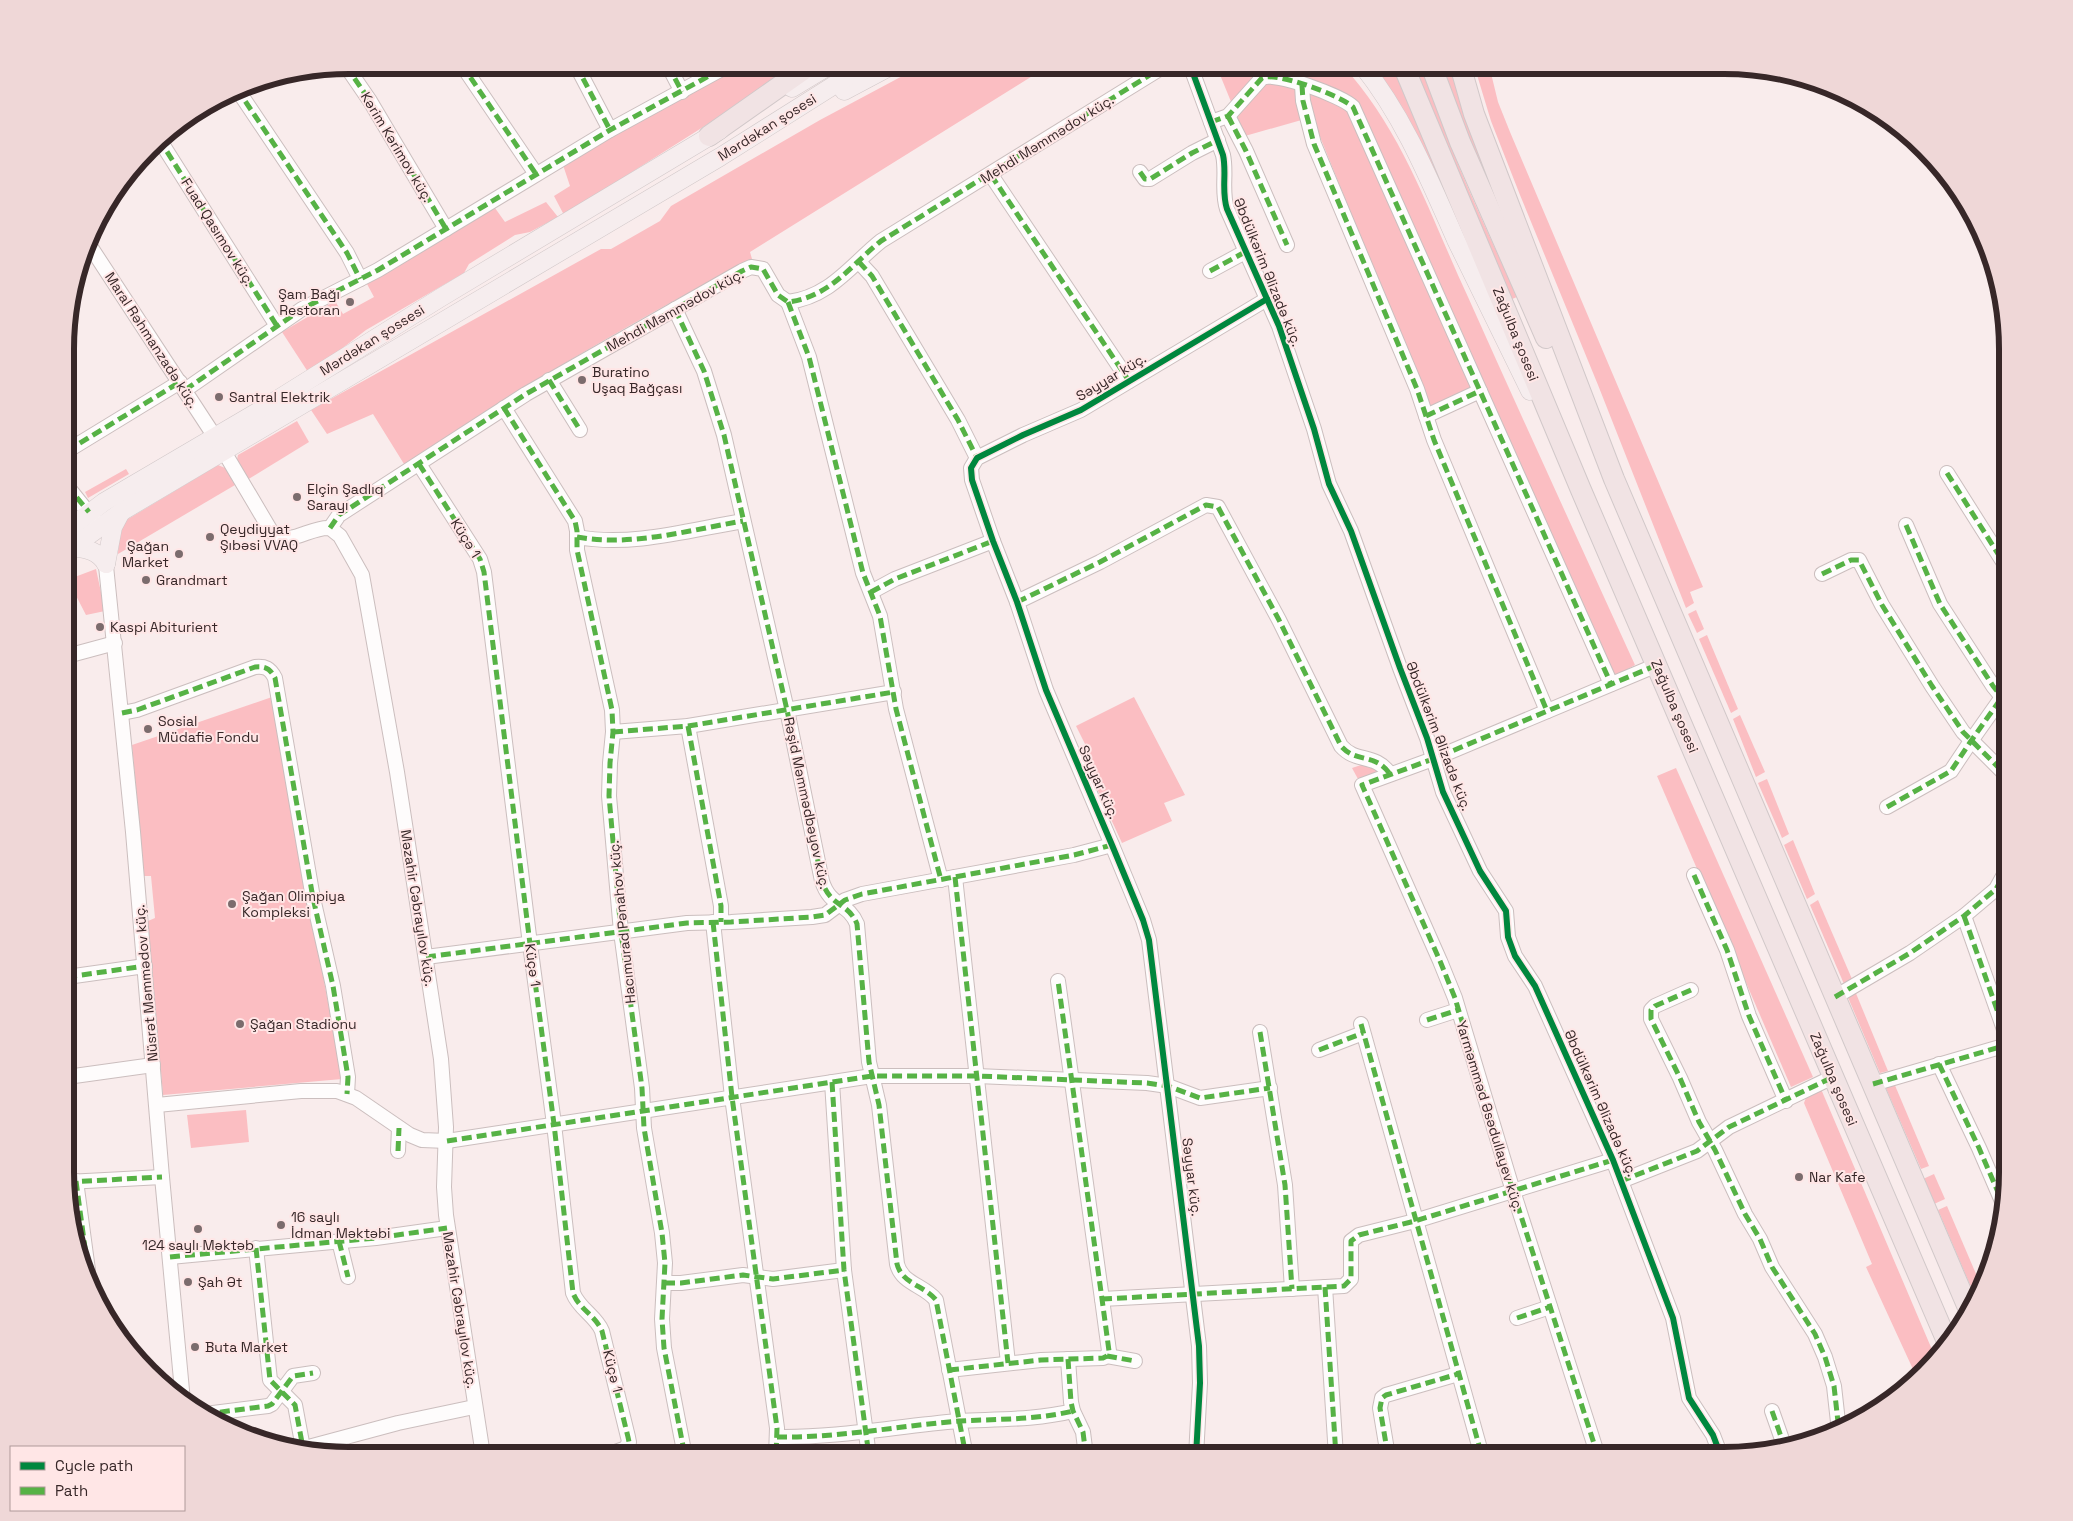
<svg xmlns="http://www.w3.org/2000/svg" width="2073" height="1521" font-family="'Space Grotesk',sans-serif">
<rect width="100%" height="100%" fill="#f9ecec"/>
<!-- green -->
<g fill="#fbbec2">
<path d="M737,65H801L564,215L554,196L570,186L563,165Z"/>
<path d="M923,65H1050L750,252L752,259C633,321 516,390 404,464L373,414L327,434L311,410L601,249H611L660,221L671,206L820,120Z"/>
<path d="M1216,65H1342C1403,130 1431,218 1468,297C1523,420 1579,542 1635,665L1613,677L1482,384L1430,408L1312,117L1245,136Z"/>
<path d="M1375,65H1393L1482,273L1394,95Z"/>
<path d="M1411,65H1422C1446,145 1483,221 1517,297L1512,299Z"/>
<path d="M1442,65H1450L1528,275L1475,154Z"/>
<path d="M1474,65H1489L1498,102L1510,132L1703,587L1690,592L1694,603L1686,608L1598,385L1520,195L1491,121Z"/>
<path d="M546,202L558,217L530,232L515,235L469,264L464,273L366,330L340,350L308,372L282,332L335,301L343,314L374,297L367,284L495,208L505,222Z"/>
<path d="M297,421L309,442L247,480L236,464L238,455Z"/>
<path d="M218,465L225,468L235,485L118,554L119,531L123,522Z"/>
<path d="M126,469L129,474L88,498L85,492Z"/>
<path d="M96,569L105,611L86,615L70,584L67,585V573L70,571L72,578Z"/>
<path d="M1696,610L1704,629L1697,633L1688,614Z"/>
<path d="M1707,635L1738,709L1731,713L1699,639Z"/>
<path d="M272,697L342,1079L163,1095L148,921L155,918L151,876H144L132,745Z"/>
<path d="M1134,697L1185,795L1164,803L1172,821L1122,843L1081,754L1088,750L1076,726Z"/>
<path d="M1740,715L1765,772L1756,777L1733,719Z"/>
<path d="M1367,763L1381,772L1358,779L1352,768Z"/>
<path d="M1676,768L1813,1077L1791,1087L1657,776Z"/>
<path d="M1767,779L1789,834L1782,838L1758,783Z"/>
<path d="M1793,840L1815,894L1807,899L1784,845Z"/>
<path d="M1818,900L1852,979L1844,984L1810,905Z"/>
<path d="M1855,991L1888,1071L1880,1073L1847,995Z"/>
<path d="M1894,1083L1929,1166L1921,1169L1885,1086Z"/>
<path d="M1821,1089L1936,1359L1917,1378L1866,1267L1872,1264L1804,1103L1807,1095Z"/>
<path d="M246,1110L249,1142L191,1148L187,1115Z"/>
<path d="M1934,1174L1945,1199L1934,1204L1923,1179Z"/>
<path d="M1947,1206L1982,1288L1976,1299L1938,1210Z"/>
</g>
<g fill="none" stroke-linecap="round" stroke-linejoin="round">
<!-- minor casing -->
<g stroke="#cbbebe" stroke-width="16">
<g id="minor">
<path d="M462,65L536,174"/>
<path d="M576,65L610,130"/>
<path d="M668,65L682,92"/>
<path d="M1190,65L1223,155C1227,173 1221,191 1227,209L1279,326L1314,429L1329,484L1351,531L1400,668L1427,738L1443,792L1480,871L1506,911L1508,937L1515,956L1535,986L1613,1160L1673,1318L1689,1398L1713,1435L1721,1456"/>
<path d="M346,66L370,101L446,229"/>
<path d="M1302,85L1303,101L1314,144L1417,389L1434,440L1547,711"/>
<path d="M237,89L347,253L360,279"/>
<path d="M1228,116L1246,151L1287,245"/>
<path d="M1211,122L1228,116L1262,78C1275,71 1342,96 1353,107L1611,684"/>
<path d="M159,139L277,326"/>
<path d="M1140,172L1145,179H1150L1192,153L1218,140"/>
<path d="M991,175L1129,381"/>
<path d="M88,243L215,437"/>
<path d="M859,262L872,276L958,420L977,458"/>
<path d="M1210,271L1245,252"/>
<path d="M788,302L809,357L863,573L880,616L896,709L941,880"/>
<path d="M675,309L704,371L724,435L787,710L822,881C830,907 848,902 857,924L869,1062L879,1105L897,1264C902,1284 924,1285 936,1300L966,1456"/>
<path d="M549,380L580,430"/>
<path d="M185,390L302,309L378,270L610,130L729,65"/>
<path d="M504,408L575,521L577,531V550L612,710L613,732L610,763L609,796L621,932L642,1088L644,1128L662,1233L665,1263L662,1319L664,1348L685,1456"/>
<path d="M1426,416L1480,391"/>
<path d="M2007,437L2005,441L2007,451"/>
<path d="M223,450L271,531C290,549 309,526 330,528L340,536L362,575L397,772L441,1059L446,1127L444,1187L446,1215L483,1455"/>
<path d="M67,451L180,382"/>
<path d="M419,464L480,559L484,572L530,944L554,1124L573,1293C579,1309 596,1316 602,1331L628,1437L629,1442L626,1448L604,1456"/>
<path d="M1947,473L2007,568"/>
<path d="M67,486L95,521"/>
<path d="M1906,525L1940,604L1993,686L2002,697"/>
<path d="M330,528L339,515L526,394L742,271L751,267L763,269L778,295L788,302C830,297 851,265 881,241L1166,65"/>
<path d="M577,537C632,547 689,530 743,521"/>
<path d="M105,556L133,832L162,1177L183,1401"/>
<path d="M1822,574L1851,560H1859L1882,605L1932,686L1963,732L2007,776"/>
<path d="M871,592L895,579L993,541"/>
<path d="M1017,602L1100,562L1206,505L1218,507L1279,620L1341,746C1357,764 1374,752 1390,774"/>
<path d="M67,656L115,643"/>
<path d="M122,713L137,710L255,667C265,666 270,668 275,678L313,898L333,986L348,1077L347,1094"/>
<path d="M688,726L721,906V922"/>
<path d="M613,732L688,726L894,692"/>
<path d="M1887,807L1951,771L1971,741L2007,690"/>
<path d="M1694,875L1727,950L1749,1016L1786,1101"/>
<path d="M955,877L1008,1363"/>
<path d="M1964,916L2007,1038"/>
<path d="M713,922L732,1097L777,1428L776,1456"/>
<path d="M426,957L687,923L731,922L812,917L825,915L845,900L862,894L1074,855L1112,845"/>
<path d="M67,977L145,966"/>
<path d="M1691,990L1655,1006L1651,1010V1019L1680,1078L1699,1122L1715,1150L1745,1214L1760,1239L1772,1267L1815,1334L1825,1357L1834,1386L1839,1431"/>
<path d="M1835,997L1910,953L1964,916L1996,889L2007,869"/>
<path d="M1427,1020L1458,1010"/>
<path d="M1361,1024L1482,1456"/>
<path d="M1260,1032L1285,1185L1292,1289"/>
<path d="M1319,1050L1363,1033"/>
<path d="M1939,1064L1979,1148L2004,1206"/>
<path d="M67,1077L153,1065"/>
<path d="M832,1082L844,1270L869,1456"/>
<path d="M1873,1084L2007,1045"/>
<path d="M157,1105L301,1091H337L356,1098L410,1135L422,1140L447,1141L872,1076H977L1147,1083L1168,1086L1200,1098L1270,1088"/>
<path d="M398,1151L399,1128"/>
<path d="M76,1181L88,1270"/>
<path d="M1621,1181L1697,1151L1729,1127L1833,1077"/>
<path d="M67,1182L162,1177"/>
<path d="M339,1241L348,1277"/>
<path d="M256,1248L270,1380L295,1405L303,1448"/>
<path d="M170,1257L376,1238L447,1228"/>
<path d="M665,1283H681L743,1275L773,1279L844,1270"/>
<path d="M1325,1287L1336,1456"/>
<path d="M1102,1299L1344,1286L1351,1279V1241L1359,1235L1415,1221L1613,1160"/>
<path d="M1517,1318L1550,1307"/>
<path d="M1107,1356L1135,1361"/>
<path d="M1068,1359L1071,1402L1073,1411L1083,1432L1086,1456"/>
<path d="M949,1370L1041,1360L1103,1358L1107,1356L1109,1351L1102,1299L1058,981"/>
<path d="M1772,1411L1785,1448"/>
<path d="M205,1414L268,1406L272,1404L293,1376L313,1373"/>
<path d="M777,1437C838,1438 898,1426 959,1421C997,1419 1036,1420 1073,1411"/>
<path d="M301,1449L398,1423L474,1407"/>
<path d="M1196,1456L1200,1383L1199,1346L1149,940L1143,920L1112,845L1046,690L1017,602L993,541L972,480L971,468L977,458L1023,435L1081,410L1267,299"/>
<path d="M1388,1456L1380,1408L1382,1398L1386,1395L1458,1374"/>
<path d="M1598,1456L1513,1191L1455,998L1440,961L1362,785L1433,759L1657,665"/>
</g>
</g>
<!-- major casing -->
<g stroke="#d1c8c9" stroke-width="19">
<g id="major">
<path d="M1362,65C1404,117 1429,179 1456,240C1480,290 1505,340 1530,391"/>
<path d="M792,88L830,65"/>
<path d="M844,91L893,65"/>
<path d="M67,530L104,502L259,411L440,298L720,130"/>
<path d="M73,547C87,549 99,551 106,564"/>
<path d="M67,551L121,512L720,157L866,65"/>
<path d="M106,564L113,527L121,512"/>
</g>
</g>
<!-- highway casing -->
<g stroke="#d1c8c9" stroke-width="22">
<g id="highway">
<path d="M1403,65L1581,490L1949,1346"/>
<path d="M1431,65L1460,142L1546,338"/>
<path d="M1460,65L1474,114L1614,479L1969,1310"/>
<path d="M709,136L810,65"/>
</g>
</g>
<!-- minor -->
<use href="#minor" stroke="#fefcfc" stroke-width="14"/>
<!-- major -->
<use href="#major" stroke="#f6edee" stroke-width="18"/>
<!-- highway -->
<use href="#highway" stroke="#f1e3e4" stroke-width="20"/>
<!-- quiet -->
<g stroke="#56b245" stroke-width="5" stroke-dasharray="10 5" stroke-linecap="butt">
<path d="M462,65L536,174"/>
<path d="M576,65L610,130"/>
<path d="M668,65L682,92"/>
<path d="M346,66L370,101L446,229"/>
<path d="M1302,85L1303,101L1314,144L1417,389L1434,440L1547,711"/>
<path d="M237,89L347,253L360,279"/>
<path d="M1228,116L1246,151L1287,245"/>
<path d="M1211,122L1228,116L1262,78C1275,71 1342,96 1353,107L1611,684"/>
<path d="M159,139L277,326"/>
<path d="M1140,172L1145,179H1150L1192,153L1218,140"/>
<path d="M991,175L1129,381"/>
<path d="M859,262L872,276L958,420L977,458"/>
<path d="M1210,271L1245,252"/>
<path d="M788,302L809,357L863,573L880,616L896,709L941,880"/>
<path d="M675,309L704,371L724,435L787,710L822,881C830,907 848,902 857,924L869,1062L879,1105L897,1264C902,1284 924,1285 936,1300L966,1456"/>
<path d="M549,380L580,430"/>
<path d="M185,390L302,309L378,270L610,130L729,65"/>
<path d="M504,408L575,521L577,531V550L612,710L613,732L610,763L609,796L621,932L642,1088L644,1128L662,1233L665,1263L662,1319L664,1348L685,1456"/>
<path d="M1426,416L1480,391"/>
<path d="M2007,437L2005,441L2007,451"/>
<path d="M67,451L180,382"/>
<path d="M419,464L480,559L484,572L530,944L554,1124L573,1293C579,1309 596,1316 602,1331L628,1437L629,1442L626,1448L604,1456"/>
<path d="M1947,473L2007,568"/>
<path d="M67,486L89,512"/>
<path d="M1906,525L1940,604L1993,686L2002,697"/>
<path d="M330,528L339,515L526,394L742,271L751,267L763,269L778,295L788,302C830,297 851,265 881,241L1166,65"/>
<path d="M577,537C632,547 689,530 743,521"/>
<path d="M1822,574L1851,560H1859L1882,605L1932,686L1963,732L2007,776"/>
<path d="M871,592L895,579L993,541"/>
<path d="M1017,602L1100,562L1206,505L1218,507L1279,620L1341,746C1357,764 1374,752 1390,774"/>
<path d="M122,713L137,710L255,667C265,666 270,668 275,678L313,898L333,986L348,1077L347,1094"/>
<path d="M688,726L721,906V922"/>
<path d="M613,732L688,726L894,692"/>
<path d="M1887,807L1951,771L1971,741L2007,690"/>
<path d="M1694,875L1727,950L1749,1016L1786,1101"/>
<path d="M955,877L1008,1363"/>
<path d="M1964,916L2007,1038"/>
<path d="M713,922L732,1097L777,1428L776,1456"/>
<path d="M426,957L687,923L731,922L812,917L825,915L845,900L862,894L1074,855L1112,845"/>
<path d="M67,977L145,966"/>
<path d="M1691,990L1655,1006L1651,1010V1019L1680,1078L1699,1122L1715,1150L1745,1214L1760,1239L1772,1267L1815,1334L1825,1357L1834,1386L1839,1431"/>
<path d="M1835,997L1910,953L1964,916L1996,889L2007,869"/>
<path d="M1427,1020L1458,1010"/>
<path d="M1361,1024L1482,1456"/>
<path d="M1260,1032L1285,1185L1292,1289"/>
<path d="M1319,1050L1363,1033"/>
<path d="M1939,1064L1979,1148L2004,1206"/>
<path d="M832,1082L844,1270L869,1456"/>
<path d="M1873,1084L2007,1045"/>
<path d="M447,1141L872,1076H977L1147,1083L1168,1086L1200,1098L1270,1088"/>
<path d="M398,1151L399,1128"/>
<path d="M76,1181L88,1270"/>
<path d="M1621,1181L1697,1151L1729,1127L1833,1077"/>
<path d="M67,1182L162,1177"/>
<path d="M339,1241L348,1277"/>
<path d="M256,1248L270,1380L295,1405L303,1448"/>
<path d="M170,1257L376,1238L447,1228"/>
<path d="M665,1283H681L743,1275L773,1279L844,1270"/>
<path d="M1325,1287L1336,1456"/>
<path d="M1102,1299L1344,1286L1351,1279V1241L1359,1235L1415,1221L1613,1160"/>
<path d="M1517,1318L1550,1307"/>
<path d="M1107,1356L1135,1361"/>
<path d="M1068,1359L1071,1402L1073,1411L1083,1432L1086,1456"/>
<path d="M949,1370L1041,1360L1103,1358L1107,1356L1109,1351L1102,1299L1058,981"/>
<path d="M178,1399H182"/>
<path d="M1772,1411L1785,1448"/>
<path d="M205,1414L268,1406L272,1404L293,1376L313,1373"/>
<path d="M777,1437C838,1438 898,1426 959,1421C997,1419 1036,1420 1073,1411"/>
<path d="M1388,1456L1380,1408L1382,1398L1386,1395L1458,1374"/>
<path d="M1598,1456L1513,1191L1455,998L1440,961L1362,785L1433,759L1657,665"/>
</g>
<!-- cycleway casing -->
<g stroke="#ffe6e6" stroke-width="9">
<g id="cycleway">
<path d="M1190,65L1223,155C1227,173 1221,191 1227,209L1279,326L1314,429L1329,484L1351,531L1400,668L1427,738L1443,792L1480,871L1506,911L1508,937L1515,956L1535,986L1613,1160L1673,1318L1689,1398L1713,1435L1721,1456"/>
<path d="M1196,1456L1200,1383L1199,1346L1149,940L1143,920L1112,845L1046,690L1017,602L993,541L972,480L971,468L977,458L1023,435L1081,410L1267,299"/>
</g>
</g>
<!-- cycleway -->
<use href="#cycleway" stroke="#00873e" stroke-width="6"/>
</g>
<!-- markers -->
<g fill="#7b6c6d" stroke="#ffe6e6" stroke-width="2">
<circle cx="350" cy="302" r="5"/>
<circle cx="582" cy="380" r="5"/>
<circle cx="219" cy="397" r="5"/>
<circle cx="297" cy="497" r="5"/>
<circle cx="210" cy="537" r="5"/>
<circle cx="179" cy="554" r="5"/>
<circle cx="146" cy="580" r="5"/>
<circle cx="100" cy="627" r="5"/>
<circle cx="148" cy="729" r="5"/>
<circle cx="232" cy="904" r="5"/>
<circle cx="240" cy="1024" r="5"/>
<circle cx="1799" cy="1177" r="5"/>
<circle cx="281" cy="1225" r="5"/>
<circle cx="198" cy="1229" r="5"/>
<circle cx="188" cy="1282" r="5"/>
<circle cx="195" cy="1347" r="5"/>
</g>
<g text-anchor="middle" stroke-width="4" stroke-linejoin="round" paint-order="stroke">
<!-- street labels -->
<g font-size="14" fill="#372728" stroke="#ffe6e6">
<text transform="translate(767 127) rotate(-32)" y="5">Mərdəkan şosesi</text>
<text transform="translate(1047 139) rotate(-32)" y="5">Mehdi Məmmədov küç.</text>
<text transform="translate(397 147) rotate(59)" y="5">Kərim Kərimov küç.</text>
<text transform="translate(218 232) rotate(58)" y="5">Fuad Qasımov küç.</text>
<text transform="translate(1268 272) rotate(68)" y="5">Əbdülkərim Əlizadə küç.</text>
<text transform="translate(675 310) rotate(-29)" y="5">Mehdi Məmmədov küç.</text>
<text transform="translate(1516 334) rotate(68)" y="5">Zağulba şosesi</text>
<text transform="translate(152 340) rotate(57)" y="5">Maral Rəhmanzadə küç.</text>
<text transform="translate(372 340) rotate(-32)" y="5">Mərdəkan şossesi</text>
<text transform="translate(1111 377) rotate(-31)" y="5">Səyyar küç.</text>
<text transform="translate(466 538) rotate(58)" y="5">Küçə 1</text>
<text transform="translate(1675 706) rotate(67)" y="5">Zağulba şosesi</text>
<text transform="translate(1439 736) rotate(69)" y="5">Əbdülkərim Əlizadə küç.</text>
<text transform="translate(1099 782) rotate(66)" y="5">Səyyar küç.</text>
<text transform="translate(807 803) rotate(78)" y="5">Rəşid Məmmədbəyov küç.</text>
<text transform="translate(418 908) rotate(81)" y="5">Məzahir Cəbrayılov küç.</text>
<text transform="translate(622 922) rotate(-96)" y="5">Hacımurad Pənahov küç.</text>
<text transform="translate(533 965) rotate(82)" y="5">Küçə 1</text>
<text transform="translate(146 983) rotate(-95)" y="5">Nüsrət Məmmədov küç.</text>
<text transform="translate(1834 1079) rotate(67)" y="5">Zağulba şosesi</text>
<text transform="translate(1601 1103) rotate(66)" y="5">Əbdülkərim Əlizadə küç.</text>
<text transform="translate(1490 1116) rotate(73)" y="5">Yarməmməd Əsədullayev küç.</text>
<text transform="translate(1192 1177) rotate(83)" y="5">Səyyar küç.</text>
<text transform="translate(460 1310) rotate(81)" y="5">Məzahir Cəbrayılov küç.</text>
<text transform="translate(613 1371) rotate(76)" y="5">Küçə 1</text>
</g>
<!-- poi labels -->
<g font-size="14" fill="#372728" stroke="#ffe6e6" text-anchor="start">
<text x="340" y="299" text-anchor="end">Şam Bağı<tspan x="340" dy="16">Restoran</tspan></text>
<text x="592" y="377">Buratino<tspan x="592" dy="16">Uşaq Bağçası</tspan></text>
<text x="229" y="402">Santral Elektrik</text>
<text x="307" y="494">Elçin Şadlıq<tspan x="307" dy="16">Sarayı</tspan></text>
<text x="220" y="534">Qeydiyyat<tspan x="220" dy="16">Şıbəsi VVAQ</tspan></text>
<text x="169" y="551" text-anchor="end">Şağan<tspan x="169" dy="16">Market</tspan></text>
<text x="156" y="585">Grandmart</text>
<text x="110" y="632">Kaspi Abiturient</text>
<text x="158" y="726">Sosial<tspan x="158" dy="16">Müdafiə Fondu</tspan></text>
<text x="242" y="901">Şağan Olimpiya<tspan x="242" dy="16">Kompleksi</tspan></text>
<text x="250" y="1029">Şağan Stadionu</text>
<text x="1809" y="1182">Nar Kafe</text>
<text x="291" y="1222">16 saylı<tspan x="291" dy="16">İdman Məktəbi</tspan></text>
<text x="198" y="1250" text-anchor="middle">124 saylı Məktəb</text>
<text x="198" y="1287">Şah Ət</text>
<text x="205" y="1352">Buta Market</text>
</g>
</g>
<!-- crop -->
<path d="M0 0H2073V1521H0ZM349 74H1724A275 275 0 0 1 1999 349V1172A275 275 0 0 1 1724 1447H349A275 275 0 0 1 74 1172V349A275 275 0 0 1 349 74Z" fill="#efd7d7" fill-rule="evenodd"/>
<path fill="none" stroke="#372728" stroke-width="6" d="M349 74H1724A275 275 0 0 1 1999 349V1172A275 275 0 0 1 1724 1447H349A275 275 0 0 1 74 1172V349A275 275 0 0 1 349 74Z"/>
<!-- legend -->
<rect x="10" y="1446" width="175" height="65" fill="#ffe6e6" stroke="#af9a9a"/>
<rect x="20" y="1462" width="25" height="8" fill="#00873e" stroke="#af9a9a"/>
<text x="55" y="1471" font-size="15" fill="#372728">Cycle path</text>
<rect x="20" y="1487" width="25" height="8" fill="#56b245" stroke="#af9a9a"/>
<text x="55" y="1496" font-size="15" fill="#372728">Path</text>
</svg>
